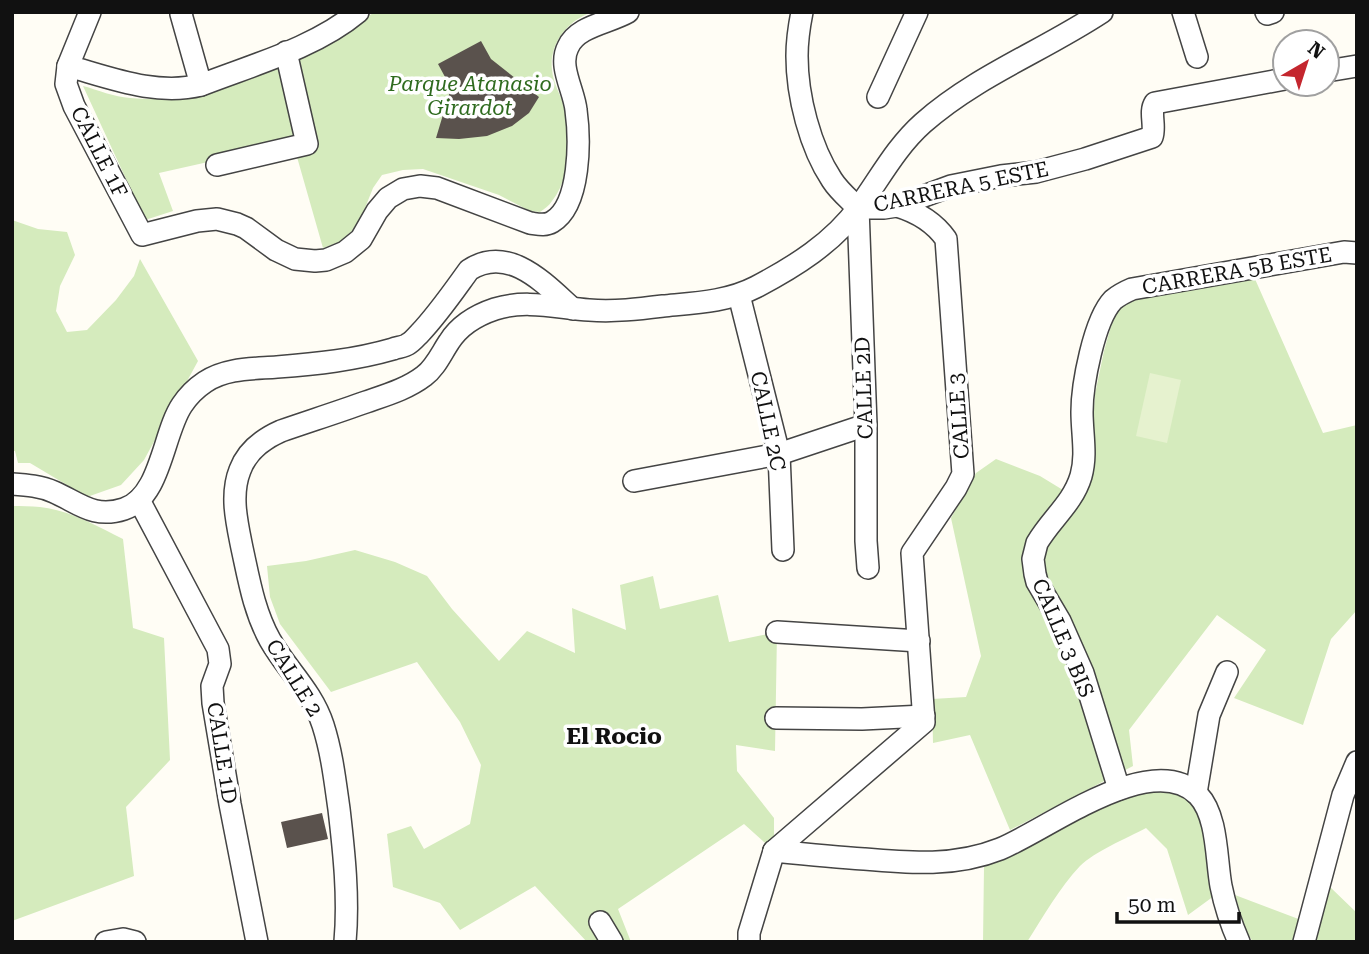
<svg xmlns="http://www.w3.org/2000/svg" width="1369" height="954" font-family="'Roboto Serif',serif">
<rect width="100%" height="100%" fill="#fffdf5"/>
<!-- green -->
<g fill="#d5ebbd">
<path d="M375,12H592C567,21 549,44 552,70C553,83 561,95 564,107C572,135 571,177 552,201C549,206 544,209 540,212L530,211L499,195L423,169L403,170L382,175L373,188L363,213L352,231L340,242L323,248L293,143L159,173L173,211L145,220L83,86C98,90 114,97 130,98C219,107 301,57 375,12Z"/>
<path d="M12,220L38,229L67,232L75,255L60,286L56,311L67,332L87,330L116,300L134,276L140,259L198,361L144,460L121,485L87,497L30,463H18L15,451H12Z"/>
<path d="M1255,279L1323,433L1357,425V610L1331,639L1303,725L1234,698L1266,650L1217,615L1129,730L1133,766L1010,830L970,735L933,743L932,699L966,697L981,656L951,518L976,473L996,459L1040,476L1081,501L1088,487L1095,464L1092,439L1095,394L1104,351L1111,326L1119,309L1139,297Z"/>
<path d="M12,506C21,506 31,506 40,507C69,510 97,526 123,539L133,628L164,638L170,760L126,807L134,876L12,921Z"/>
<path d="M355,550L395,562L427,576L452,609L499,661L527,631L575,653L572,608L626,630L620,585L653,576L660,609L718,595L729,642L777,632L775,751L736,745L737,771L774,818V851L744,824L618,909L631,942H587L535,886L460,930L440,903L393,887L387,834L411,826L424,849L470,824L481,765L460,722L417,662L331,692L280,624L270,597L267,566L306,561Z"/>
<path d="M1151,786L1187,794L1201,810L1214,896L1188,915L1167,849L1146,828C1127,838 1094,852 1080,866C1060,887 1043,917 1027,942H983L984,867L1045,834L1133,792Z"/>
<path d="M1329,886L1357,913V942H1253L1246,931L1235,895L1317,926Z"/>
</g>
<!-- pitch -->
<path fill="#e6f2cf" d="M1150,373L1181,380L1167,443L1136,436Z"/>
<!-- building -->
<g fill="#5a524d">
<path d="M481,41L491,59L539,97L529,113L512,126L487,136L459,139L436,138L451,88L438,64Z"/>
<path d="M322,813L328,839L287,848L281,822Z"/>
</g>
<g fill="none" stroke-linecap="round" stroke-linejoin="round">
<!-- minor casing -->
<g stroke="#444" stroke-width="24">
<g id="minor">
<path d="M90,12L68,66L66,84L74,106L142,235L197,221L217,219L237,224L246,228L276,250L295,259L315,261L326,260L345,252L361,239L377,211L388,198L403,189L420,186L437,188L530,223C538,224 545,226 552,222C581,205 580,139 576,110C574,90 558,66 568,47C577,26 609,23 628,12"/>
<path d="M182,12L181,14L201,85"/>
<path d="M802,12C799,27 797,41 797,56C797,96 810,147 832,180C839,191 849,199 858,208"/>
<path d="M1183,12L1197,57"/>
<path d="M1266,12L1267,14L1273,12"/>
<path d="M68,66C111,78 156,96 201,85C252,65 315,48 358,12"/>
<path d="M1327,71L1357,66"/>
<path d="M878,97L917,12"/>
<path d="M217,165L307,144L286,52"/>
<path d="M858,208H884L897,206L951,186L1001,176L1036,172L1085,159L1152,137C1156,126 1149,112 1155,103L1285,79"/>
<path d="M858,208L866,425V541L868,568"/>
<path d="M739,295L779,454L783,550"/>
<path d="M634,481L779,454L866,425"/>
<path d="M12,484C27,485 41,486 54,492C79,503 94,519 124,509C161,497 163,433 182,405C188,396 196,388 205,382C226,368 252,369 277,367C316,364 355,360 393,349C397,347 404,347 408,344C412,342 416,337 420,333C438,314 453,292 469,270C509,244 545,284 573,309"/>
<path d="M139,500L218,649L220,664L212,686L213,703L230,804L257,942"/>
<path d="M777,632L919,641"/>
<path d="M776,718L862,719L924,716"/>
<path d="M1119,789L1083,673L1060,621L1037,582L1035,574L1033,559L1037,543C1051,519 1073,503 1081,476C1087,455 1082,434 1082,412C1082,385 1094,320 1113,300C1119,295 1125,292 1132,289L1344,252L1357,253"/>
<path d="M1196,793L1209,715L1227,672"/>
<path d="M774,851L924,722L912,553L956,488L963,474L946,239C934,222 917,212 897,206"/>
<path d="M774,851C804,854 834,857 864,859C910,863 955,867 1000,849C1047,830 1152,748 1198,795C1218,816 1216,859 1221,886C1225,906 1231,924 1239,942"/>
<path d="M600,922L612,942"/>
<path d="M106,942L123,939L135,942"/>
<path d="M345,942C349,898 344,852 339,809C335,781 332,753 323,725C312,691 287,670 270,640C254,611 249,580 242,548C237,523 230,495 240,470C247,451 263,439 281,431C310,421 338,412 366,402C386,395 407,389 424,376C435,368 441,354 449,342C459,326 477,315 495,309C525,299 559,308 589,310C614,312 639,309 663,306C694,303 727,302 756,287C794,267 833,243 859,207C880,178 896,147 923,123C976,76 1043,51 1102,12"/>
<path d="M749,942V933L774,851"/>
<path d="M1304,942L1343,795L1357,762"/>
</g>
</g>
<!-- minor -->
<use href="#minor" stroke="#fff" stroke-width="21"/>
</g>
<g text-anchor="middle" stroke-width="7" stroke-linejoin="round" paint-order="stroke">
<!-- park labels -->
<g font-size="21" font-style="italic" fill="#2f6b1f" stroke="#fff">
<text x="470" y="91">Parque Atanasio<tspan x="470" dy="24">Girardot</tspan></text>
</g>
<!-- street labels -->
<g font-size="21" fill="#111" stroke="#fff">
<text transform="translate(99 152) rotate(63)" y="7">CALLE 1F</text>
<text transform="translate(961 187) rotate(-12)" y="7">CARRERA 5 ESTE</text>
<text transform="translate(1237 271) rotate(-10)" y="7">CARRERA 5B ESTE</text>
<text transform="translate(864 388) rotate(-92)" y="7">CALLE 2D</text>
<text transform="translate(959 416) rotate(-94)" y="7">CALLE 3</text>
<text transform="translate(768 421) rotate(78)" y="7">CALLE 2C</text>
<text transform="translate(1063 638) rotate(67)" y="7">CALLE 3 BIS</text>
<text transform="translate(294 678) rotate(58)" y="7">CALLE 2</text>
<text transform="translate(222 753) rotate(81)" y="7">CALLE 1D</text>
</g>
<!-- neighbourhood labels -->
<g font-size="23" font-weight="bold" fill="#111" stroke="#fff">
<text x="614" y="744">El Rocio</text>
</g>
</g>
<!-- border -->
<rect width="1369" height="954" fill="none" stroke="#111111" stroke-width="28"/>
<!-- north arrow -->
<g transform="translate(1306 63) rotate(39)"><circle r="33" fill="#ffffff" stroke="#a0a0a0" stroke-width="2"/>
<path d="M0-5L12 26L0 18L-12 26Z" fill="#c4262e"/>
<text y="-10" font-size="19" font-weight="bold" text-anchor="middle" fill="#111111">N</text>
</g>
<!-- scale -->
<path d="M1117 912v10h122v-10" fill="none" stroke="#111111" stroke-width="3.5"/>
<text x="1128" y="912" font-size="21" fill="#111111" stroke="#ffffff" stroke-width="5" paint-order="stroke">50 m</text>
</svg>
